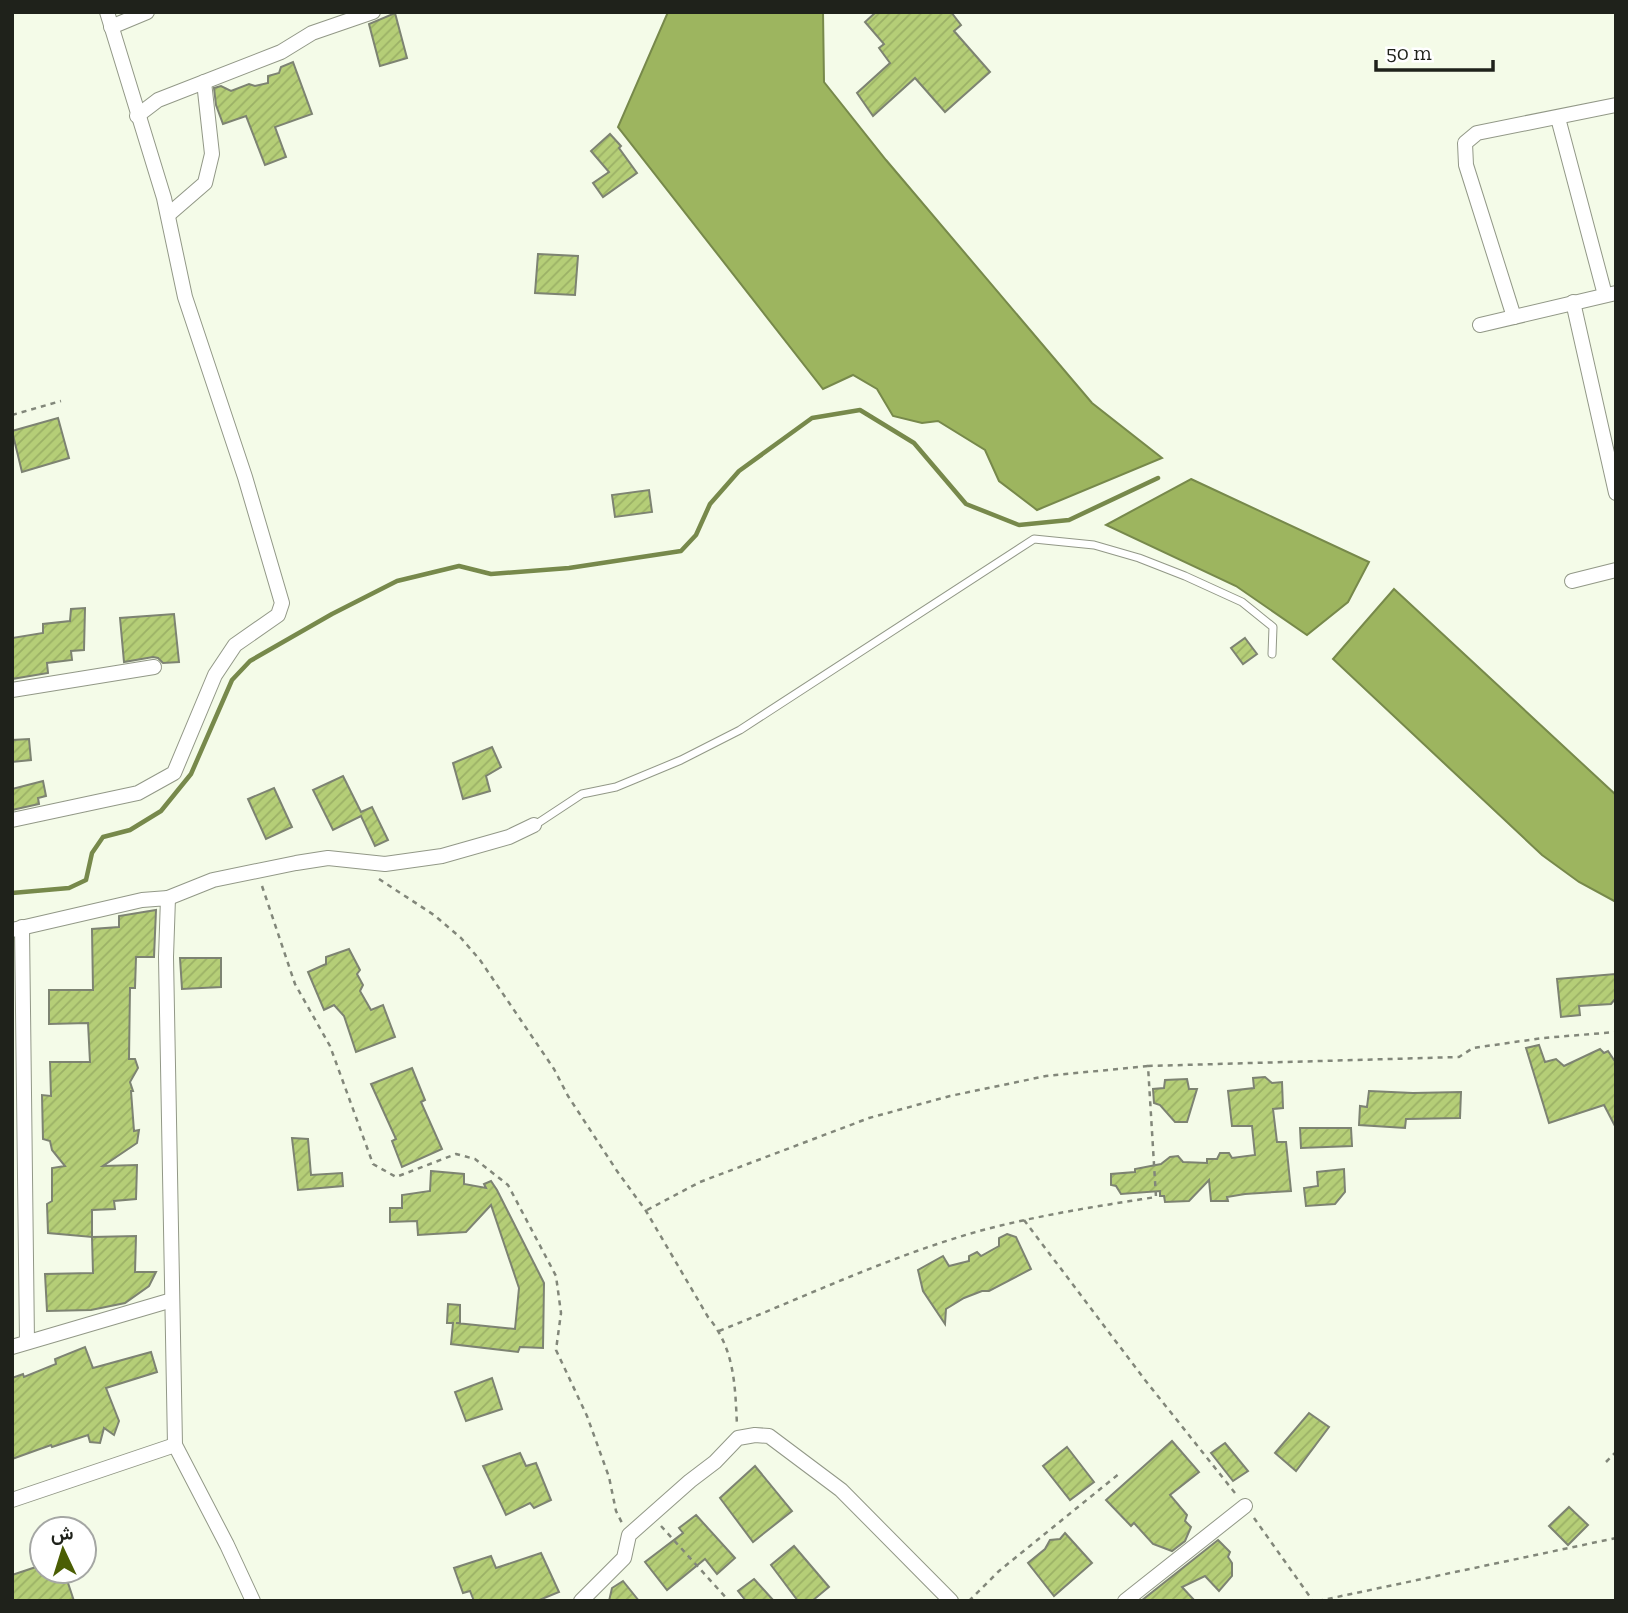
<svg xmlns="http://www.w3.org/2000/svg" width="1628" height="1613" font-family="'Zilla Slab',Vazirmatn,serif">
<defs>
<pattern id="building-hatch" width="6" height="6" patternUnits="userSpaceOnUse" patternTransform="scale(1.75)"><rect width="6" height="6" fill="#b5ce77"/><path d="M-1 1l2-2M0 6l6-6M5 7l2-2" fill="none" stroke="#9bb166"/></pattern>
</defs>
<rect width="100%" height="100%" fill="#f4fbe8"/>
<!-- water -->
<g fill="#9db55f" stroke="#77894b" stroke-width="2">
<path d="M668,12H823L824,82L886,160L1092,403L1162,458L1037,510L999,481L985,450L938,421L922,423L893,416L877,389L853,375L823,389L618,127Z"/>
<path d="M1191,479L1369,562L1348,602L1307,635L1236,586L1106,525Z"/>
<path d="M1394,589L1616,795V902L1579,882L1542,855L1333,659Z"/>
</g>
<g fill="none" stroke-linecap="round" stroke-linejoin="round">
<!-- stream -->
<path stroke="#77894b" stroke-width="4.5" d="M12,893L69,888L86,880L92,853L103,837L130,830L161,811L191,774L232,680L250,661L332,614L397,581L459,566L491,574L569,568L681,551L696,535L710,504L739,471L812,418L860,410L914,443L966,504L1019,525L1069,520L1158,478"/>
</g>
<!-- building -->
<g fill="url(#building-hatch)" stroke="#7d8372" stroke-width="2">
<path d="M876,12H951L961,25L954,31L990,72L945,112L915,78L873,116L857,93L890,63L879,48L884,44L865,22Z"/>
<path d="M395,13L407,58L380,66L369,24Z"/>
<path d="M293,62L312,114L275,127L286,157L265,165L246,116L223,124L216,105L214,88L221,86L231,91L249,84L255,86L268,83V76L279,73L281,67Z"/>
<path d="M610,134L621,146L619,148L637,173L603,197L593,183L609,172L591,151Z"/>
<path d="M538,254L578,256L575,295L535,293Z"/>
<path d="M58,418L69,458L22,472L12,431Z"/>
<path d="M649,490L652,512L615,517L612,495Z"/>
<path d="M85,608L84,650L71,651L72,660L47,663L48,673L12,679V638L43,633V624L70,621L71,609Z"/>
<path d="M174,614L179,662L163,663L158,658L153,657L124,662L120,618Z"/>
<path d="M1245,638L1257,654L1243,664L1231,648Z"/>
<path d="M29,739L31,760L12,762V740Z"/>
<path d="M492,747L501,767L486,776L490,791L463,799L453,763Z"/>
<path d="M343,776L361,812L372,807L388,840L375,846L361,816L333,830L313,790Z"/>
<path d="M43,781L46,796L38,798L39,804L12,810V789Z"/>
<path d="M274,788L292,827L266,839L248,799Z"/>
<path d="M156,910L154,957H136L135,988H130L129,1059H135L138,1068L130,1082L133,1091H131L134,1131L139,1130L137,1143L103,1166L137,1165L136,1199L114,1201L115,1209L92,1210V1237L48,1233L47,1204L52,1201V1168L65,1166L52,1150L50,1141L43,1139L42,1095L51,1096L50,1062H90L88,1023L49,1024V990H93L92,929L119,927V916Z"/>
<path d="M349,949L360,970L357,974L363,985L360,991L371,1010L383,1005L395,1037L356,1052L344,1016L334,1005L324,1010L308,972L326,964V957Z"/>
<path d="M180,958H221V987L182,989Z"/>
<path d="M1615,974L1616,998L1611,1004L1579,1006L1580,1015L1561,1017L1557,979Z"/>
<path d="M1539,1045L1545,1062L1556,1059L1564,1066L1600,1049L1604,1053L1608,1051L1616,1063V1128L1604,1105L1549,1123L1526,1048Z"/>
<path d="M412,1068L425,1100L421,1102L442,1149L402,1167L392,1141L396,1139L371,1084Z"/>
<path d="M1265,1077L1272,1083L1282,1082L1283,1108L1273,1109L1277,1142H1286L1291,1191L1245,1194L1227,1197L1228,1201H1211L1209,1180L1189,1201L1165,1202L1164,1196H1160V1191L1121,1194L1116,1186L1111,1185V1174L1135,1172V1169L1161,1164L1170,1157L1178,1156L1183,1162L1207,1163V1159H1217L1220,1153H1229L1232,1158L1255,1155L1252,1126H1232L1228,1091L1254,1088L1253,1078Z"/>
<path d="M1187,1079L1189,1089H1197L1187,1122H1175L1160,1105L1154,1103L1153,1089L1164,1088L1165,1080Z"/>
<path d="M1369,1091L1413,1093L1461,1092L1460,1118L1406,1119L1405,1128L1359,1125L1360,1106L1367,1107Z"/>
<path d="M1300,1128H1351L1352,1146L1301,1148Z"/>
<path d="M292,1138L308,1139L311,1175L342,1173L343,1186L298,1190Z"/>
<path d="M1344,1169L1345,1192L1335,1204L1306,1206L1304,1188L1318,1186L1317,1172Z"/>
<path d="M431,1171L464,1174V1184L486,1188L484,1184L491,1181L497,1190L544,1283L543,1348L520,1347L518,1352L451,1344L453,1323H447L448,1304L460,1305V1323H456L515,1329L519,1288L491,1205L466,1232L418,1235L417,1221L390,1222V1208H402V1195L430,1191Z"/>
<path d="M1007,1234L1016,1237L1031,1269L989,1291H982L964,1298L946,1309L945,1324L923,1291L918,1270L943,1256L949,1266L969,1261V1256L977,1252L981,1256L999,1246V1238Z"/>
<path d="M136,1236L135,1272H156L149,1286L125,1303L91,1310L47,1311L45,1274L93,1273L92,1237Z"/>
<path d="M85,1347L93,1368L151,1352L157,1372L106,1388L119,1421L114,1435L104,1428L100,1443L90,1442L88,1435L52,1447L51,1445L12,1459V1378L23,1374L24,1377L56,1364L55,1359Z"/>
<path d="M492,1378L502,1409L466,1421L455,1392Z"/>
<path d="M1309,1413L1329,1427L1296,1471L1275,1453Z"/>
<path d="M1172,1441L1199,1472L1170,1495L1187,1515L1185,1521L1191,1527L1185,1541L1172,1551L1153,1544L1134,1523L1131,1526L1106,1500Z"/>
<path d="M1225,1443L1248,1471L1233,1481L1211,1453Z"/>
<path d="M1067,1447L1094,1482L1070,1500L1043,1466Z"/>
<path d="M520,1453L526,1466L536,1463L551,1500L534,1508L530,1503L506,1515L483,1466Z"/>
<path d="M755,1466L792,1511L753,1542L720,1498Z"/>
<path d="M1569,1507L1588,1525L1568,1545L1549,1526Z"/>
<path d="M696,1515L735,1558L717,1574L705,1559L667,1590L645,1562L683,1533L679,1528Z"/>
<path d="M1065,1533L1092,1563L1054,1596L1028,1563L1045,1549L1050,1540L1060,1539Z"/>
<path d="M1218,1540L1230,1552L1228,1557L1232,1563V1576L1219,1591L1205,1576L1182,1587L1195,1601H1141Z"/>
<path d="M794,1546L829,1587L812,1601H798L771,1565Z"/>
<path d="M541,1553L559,1592L537,1601H474L470,1591L463,1593L454,1568L491,1556L496,1568Z"/>
<path d="M42,1565V1571H64L74,1601H12V1575Z"/>
<path d="M754,1579L774,1601H746L738,1591Z"/>
<path d="M623,1581L639,1601H609L612,1588Z"/>
</g>
<g fill="none" stroke-linecap="round" stroke-linejoin="round">
<!-- lane casing -->
<g stroke="#929887" stroke-width="9">
<path id="lane" d="M535,825L582,794L616,787L681,760L740,730L1034,539L1094,545L1139,558L1185,576L1242,602L1273,627L1272,654"/>
</g>
<!-- street casing -->
<g stroke="#929887" stroke-width="16">
<g id="street">
<path d="M111,27L147,12"/>
<path d="M137,116L158,100L281,52L312,33L373,12"/>
<path d="M1558,118L1605,295"/>
<path d="M168,215L205,183L212,154L204,82"/>
<path d="M1573,302L1616,493"/>
<path d="M1514,317L1466,165L1465,143L1477,133L1616,105"/>
<path d="M1480,325L1616,293"/>
<path d="M1572,581L1616,570"/>
<path d="M12,690L154,667"/>
<path d="M12,820L138,793L174,773L215,675L235,645L278,615L282,603L245,477L185,297L164,198L107,12"/>
<path d="M168,898L213,880L296,863L328,858L385,864L442,856L509,837L534,825"/>
<path d="M22,927L27,1342"/>
<path d="M12,930L142,900L168,898L166,957L175,1445L227,1545L253,1601"/>
<path d="M12,1347L172,1300"/>
<path d="M12,1500L175,1445"/>
<path d="M581,1601L624,1558L629,1535L690,1481L715,1462L738,1438L755,1435L769,1436L841,1490L951,1601"/>
<path d="M1125,1601L1245,1506"/>
</g>
</g>
<!-- path -->
<g stroke="#82877a" stroke-width="2.5" stroke-dasharray="5 5" stroke-linecap="butt">
<path d="M12,415L61,401"/>
<path d="M379,879L434,915L461,938L480,960L554,1069L568,1096L617,1171L646,1211L708,1317C735,1349 735,1386 737,1425"/>
<path d="M262,886L295,984L330,1046L373,1164L396,1177L456,1154L475,1159L508,1185L556,1276L561,1313L556,1350L587,1416L609,1477L616,1511L622,1523"/>
<path d="M647,1210L700,1182L869,1118L950,1096L1046,1076L1148,1066"/>
<path d="M1024,1220L1145,1380L1235,1493"/>
<path d="M719,1331C807,1296 892,1255 983,1230C1040,1215 1098,1206 1156,1197L1148,1066L1459,1057L1473,1048L1543,1038L1616,1032"/>
<path d="M1606,1462L1616,1452"/>
<path d="M1254,1518L1313,1601"/>
<path d="M661,1526L729,1601"/>
<path d="M969,1601L999,1571L1120,1473"/>
<path d="M1318,1601L1616,1538"/>
</g>
<!-- lane -->
<use href="#lane" stroke="#fff" stroke-width="7"/>
<!-- street -->
<use href="#street" stroke="#fff" stroke-width="14"/>
</g>
<!-- border -->
<rect width="1628" height="1613" fill="none" stroke="#1f221b" stroke-width="28"/>
<!-- north arrow -->
<g transform="translate(63 1550) rotate(356)"><circle r="33" fill="#ffffff" stroke="#a5a7a4" stroke-width="2"/>
<path d="M0-5L12 26L0 18L-12 26Z" fill="#4b5e04"/>
<text y="-10" font-size="19" font-weight="bold" text-anchor="middle" fill="#1f221b">ش</text>
</g>
<!-- scale -->
<path d="M1376 60v10h117v-10" fill="none" stroke="#1f221b" stroke-width="3.5"/>
<text x="1386" y="60" font-size="21" fill="#1f221b" stroke="#ffffff" stroke-width="5" paint-order="stroke">50 m</text>
</svg>
